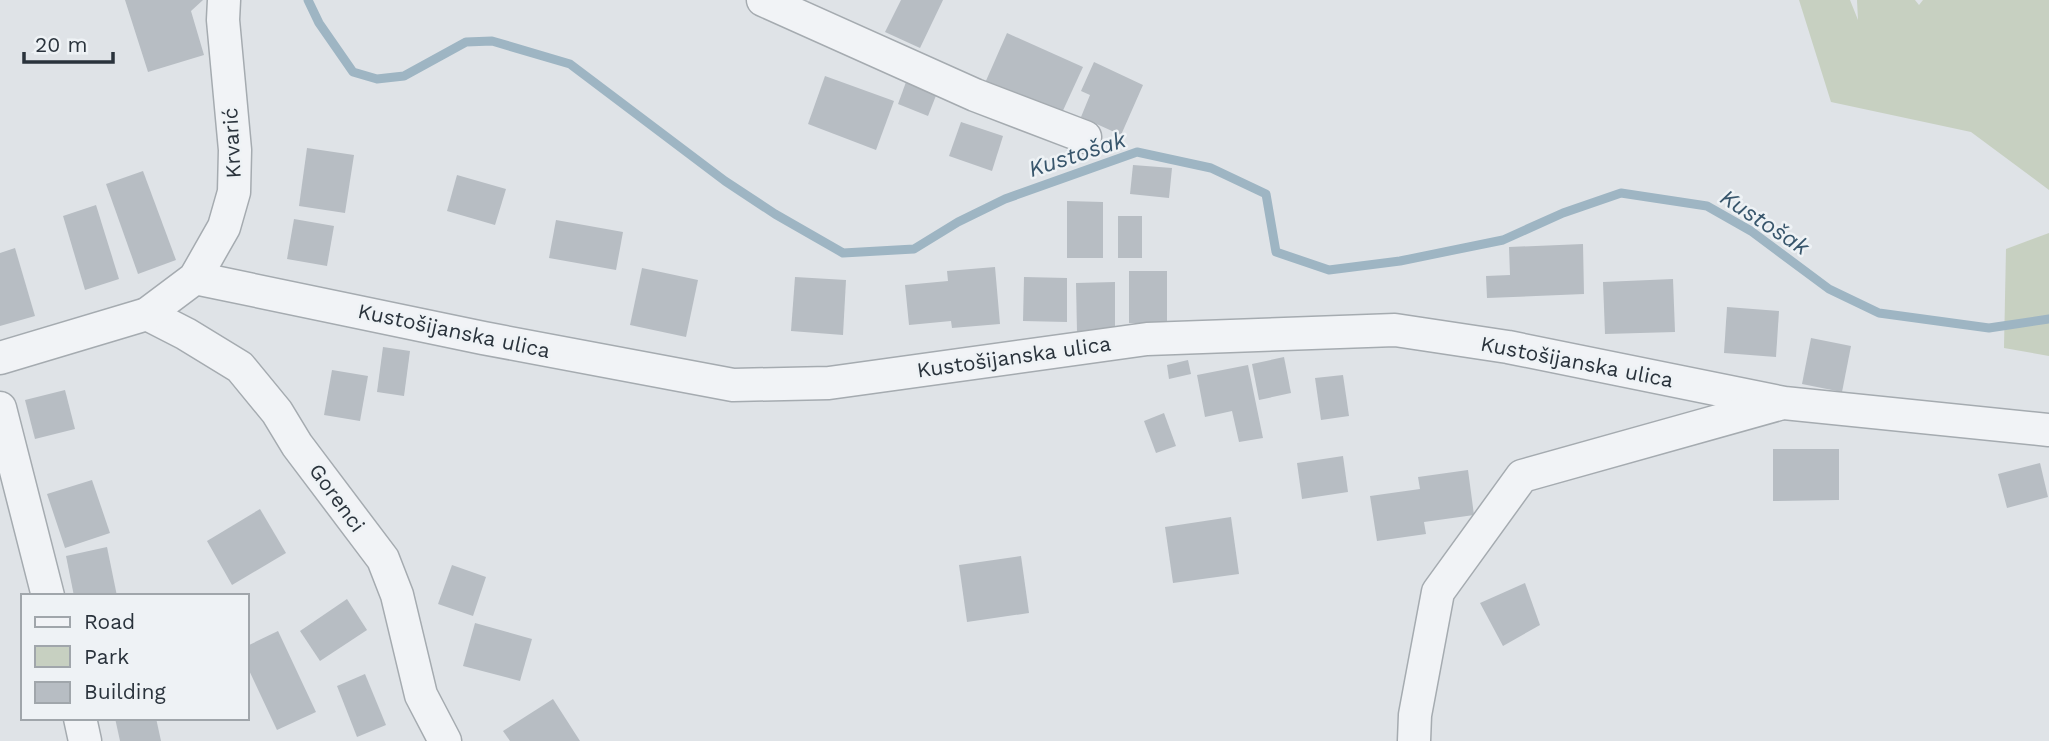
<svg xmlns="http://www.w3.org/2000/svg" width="2049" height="741" font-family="'Work Sans',sans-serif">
<rect width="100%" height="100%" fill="#dfe3e7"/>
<!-- green -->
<g fill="#c7d0c1">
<path d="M1799,0H1850L1858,20L1857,0H1915L1919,5L1923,0H2049V190L1971,132L1831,102Z"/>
<path d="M2049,233V356L2004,348L2006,249Z"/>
</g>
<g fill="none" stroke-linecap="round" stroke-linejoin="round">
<!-- stream -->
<path stroke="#9eb5c3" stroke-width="9" d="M308,0L319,23L353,72L377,79L404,76L466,42L492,41L570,64L725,181L775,214L843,253L914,249L958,222L1005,199L1137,152L1211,168L1266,194L1276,252L1329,270L1400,261L1503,240L1563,213L1621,193L1707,206L1751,231L1829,289L1879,313L1989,328L2049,319"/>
</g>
<!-- building -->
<g fill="#b7bdc3">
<path d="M125,0H203L191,11L204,55L148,72Z"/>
<path d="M901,0H943L920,48L885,32Z"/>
<path d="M1007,33L1083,67L1060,117L985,83Z"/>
<path d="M1094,62L1143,85L1121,135L1081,117L1090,95L1081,91Z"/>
<path d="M825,76L894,101L876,150L808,124Z"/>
<path d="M906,82L937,93L928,116L898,104Z"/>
<path d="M961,122L1003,136L992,171L949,156Z"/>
<path d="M307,148L354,155L345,213L299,206Z"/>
<path d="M1133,165L1172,168L1169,198L1130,194Z"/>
<path d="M143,171L176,260L138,274L106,184Z"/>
<path d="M457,175L506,189L495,225L447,211Z"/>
<path d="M1067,201L1103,202V258H1067Z"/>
<path d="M96,205L119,279L85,290L63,216Z"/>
<rect x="1118" y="216" width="24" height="42"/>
<path d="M294,219L334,226L327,266L287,259Z"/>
<path d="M556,220L623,232L616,270L549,258Z"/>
<path d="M1583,244L1584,294L1487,298L1486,276L1510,275L1509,247Z"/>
<path d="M15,248L35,316L0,326V253Z"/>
<path d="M995,267L1000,324L952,328L951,321L909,325L905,285L948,281L947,271Z"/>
<path d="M642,268L698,280L686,337L630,325Z"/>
<rect x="1129" y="271" width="38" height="52"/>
<path d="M795,277L846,280L843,335L791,331Z"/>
<path d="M1024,277L1067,278V322L1023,321Z"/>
<path d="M1673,279L1675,332L1605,334L1603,282Z"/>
<path d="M1115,282V331L1077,332L1076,283Z"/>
<path d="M1727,307L1779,311L1776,357L1724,353Z"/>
<path d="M1811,338L1851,346L1842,392L1802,384Z"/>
<path d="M383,347L410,351L404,396L377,392Z"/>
<path d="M1284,357L1291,393L1259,400L1252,364Z"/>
<path d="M1188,360L1191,374L1169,379L1167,365Z"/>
<path d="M1248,365L1263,438L1239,442L1232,411L1205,417L1197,375Z"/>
<path d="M332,370L368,376L360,421L324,415Z"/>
<path d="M1343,375L1349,416L1321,420L1315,378Z"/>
<path d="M65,390L75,429L35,439L25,400Z"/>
<path d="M1164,413L1176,446L1156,453L1144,421Z"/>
<path d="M1773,449H1839V500L1773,501Z"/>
<path d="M1343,456L1348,492L1302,499L1297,463Z"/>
<path d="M2040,463L2048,497L2007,508L1998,474Z"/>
<path d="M1468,470L1474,515L1424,522L1426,534L1377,541L1370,496L1420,489L1418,477Z"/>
<path d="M92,480L110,533L65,548L47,494Z"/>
<path d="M260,509L286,553L232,585L207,541Z"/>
<path d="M1231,517L1239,574L1173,583L1165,527Z"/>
<path d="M107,547L117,596H74L66,556Z"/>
<path d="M1021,556L1029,613L967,622L959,565Z"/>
<path d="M452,565L486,577L473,616L438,604Z"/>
<path d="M1525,583L1540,625L1503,646L1480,603Z"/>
<path d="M347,599L367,630L320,661L300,631Z"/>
<path d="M475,623L532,639L520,681L463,666Z"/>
<path d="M278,631L316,712L277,730L247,666V646Z"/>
<path d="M365,674L386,725L357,737L337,686Z"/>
<path d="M553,699L580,741H510L503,731Z"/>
<path d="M115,718H156L161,741H120Z"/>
</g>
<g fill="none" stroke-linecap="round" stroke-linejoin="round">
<!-- minor casing -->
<g stroke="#a5abb0" stroke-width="35">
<g id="minor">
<path d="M763,0L975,95L1085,137"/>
<path d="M195,278L483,338L733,385L829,383L1147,339L1395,330L1508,347L1784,403L2049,430"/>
<path d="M147,314L186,334L240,367L277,412L297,445L383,559L397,595L421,695L445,741"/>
<path d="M0,358L147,314L195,278L224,227L234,192L235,150L223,20L224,0"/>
<path d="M0,408L48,596"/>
<path d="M80,718L85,741"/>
<path d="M1414,741L1415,715L1438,592L1522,476L1779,404"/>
</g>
</g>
<!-- minor -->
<use href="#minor" stroke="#f1f3f6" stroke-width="32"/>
</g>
<g text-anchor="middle" stroke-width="5" stroke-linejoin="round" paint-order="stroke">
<!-- street labels -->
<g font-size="21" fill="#2a333c" stroke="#eef2f5">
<text transform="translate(232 143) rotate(-93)" y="7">Krvarić</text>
<text transform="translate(454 331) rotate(12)" y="7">Kustošijanska ulica</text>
<text transform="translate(1014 357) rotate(-8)" y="7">Kustošijanska ulica</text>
<text transform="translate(1577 362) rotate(11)" y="7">Kustošijanska ulica</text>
<text transform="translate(337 498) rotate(54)" y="7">Gorenci</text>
</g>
<!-- water labels -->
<g font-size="23" font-style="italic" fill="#38566c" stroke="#eef2f5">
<text transform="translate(1077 154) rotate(-18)" y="8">Kustošak</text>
<text transform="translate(1765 222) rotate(33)" y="8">Kustošak</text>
</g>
</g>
<!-- legend -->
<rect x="21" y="594" width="228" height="126" fill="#eef2f5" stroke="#a0a6ab" stroke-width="2"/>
<rect x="35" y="617" width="35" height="10" fill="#f1f3f6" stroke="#a0a6ab" stroke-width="2"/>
<text x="84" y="629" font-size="21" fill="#2a333c">Road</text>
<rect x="35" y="646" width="35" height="21" fill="#c7d0c1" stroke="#a0a6ab" stroke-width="2"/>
<text x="84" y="664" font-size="21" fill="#2a333c">Park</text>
<rect x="35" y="682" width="35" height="21" fill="#b7bdc3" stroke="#a0a6ab" stroke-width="2"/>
<text x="84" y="699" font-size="21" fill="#2a333c">Building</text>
<!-- scale -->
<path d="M24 52v10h89v-10" fill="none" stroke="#2a333c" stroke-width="3.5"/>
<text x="35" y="52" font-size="21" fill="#2a333c" stroke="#eef2f5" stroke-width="5" paint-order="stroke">20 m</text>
</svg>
